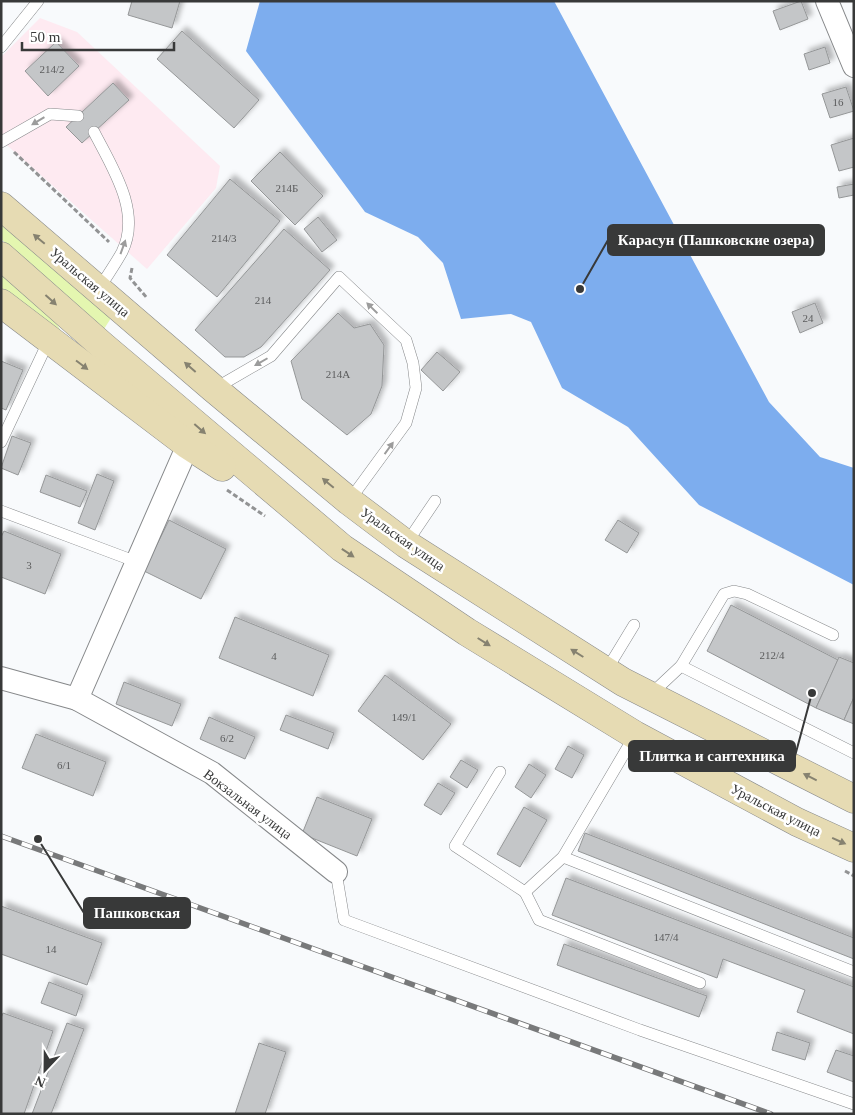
<svg xmlns="http://www.w3.org/2000/svg" width="855" height="1115" font-family="'Times New Roman',serif">
<defs>
<filter id="shadow"><feDropShadow dx="4.5" dy="-4.5" stdDeviation="2.5" flood-color="#0004"/></filter>
</defs>
<rect width="100%" height="100%" fill="#f8fafc"/>
<!-- commercial -->
<path fill="#feeaf1" d="M40,18L77,32L220,166L216,188L147,269L1,140V57Z"/>
<!-- green -->
<g fill="#e4f6b0">
<path d="M1,216L113,315L104,329L1,239Z"/>
<path d="M1,265L44,302L65,338L1,289Z"/>
</g>
<!-- water -->
<path fill="#7dadee" d="M260,1H554L769,402L820,457L854,468V585L699,505L628,427L562,388L531,322L511,314L461,319L443,263L418,237L365,212L246,51Z"/>
<!-- building -->
<g fill="#c4c6c8" stroke="#959798" filter="url(#shadow)">
<path d="M132,1H180L172,28L128,15Z"/>
<path d="M801,1L808,19L780,30L773,11Z"/>
<path d="M182,31L259,100L234,128L157,59Z"/>
<path d="M56,42L79,66L48,96L25,71Z"/>
<path d="M825,47L830,63L809,70L804,54Z"/>
<path d="M113,83L129,100L82,143L66,127Z"/>
<path d="M846,87L854,111L830,118L822,94Z"/>
<path d="M854,138V167L839,171L831,145Z"/>
<path d="M280,152L323,196L295,225L251,181Z"/>
<path d="M230,179L280,221L217,297L167,255Z"/>
<path d="M854,184V195L839,198L837,187Z"/>
<path d="M318,217L337,240L322,252L304,229Z"/>
<path d="M284,229L330,270L261,347L244,357H225L195,330Z"/>
<path d="M815,303L823,323L800,333L792,312Z"/>
<path d="M338,313L354,328L370,324L384,345L382,386L371,414L347,435L302,399L291,361Z"/>
<path d="M437,352L460,372L443,391L421,370Z"/>
<path d="M1,361L23,370L6,410L1,408Z"/>
<path d="M12,436L31,443L18,475L1,468Z"/>
<path d="M97,474L114,481L95,530L78,523Z"/>
<path d="M46,475L87,491L80,507L40,492Z"/>
<path d="M169,520L226,549L201,599L144,571Z"/>
<path d="M618,520L639,533L627,553L605,540Z"/>
<path d="M4,531L61,554L45,594L1,577V537Z"/>
<path d="M731,605L838,660L816,708L707,651Z"/>
<path d="M235,617L329,655L313,696L219,658Z"/>
<path d="M839,657L854,663V697L844,720L816,708Z"/>
<path d="M385,675L451,724L423,760L358,711Z"/>
<path d="M124,682L181,704L172,726L116,704Z"/>
<path d="M854,697V724L844,720Z"/>
<path d="M286,715L334,733L328,749L280,730Z"/>
<path d="M209,717L255,737L245,759L200,739Z"/>
<path d="M36,734L106,762L93,796L22,768Z"/>
<path d="M568,746L584,755L572,778L555,769Z"/>
<path d="M461,760L478,770L467,788L450,777Z"/>
<path d="M529,764L546,775L531,798L515,787Z"/>
<path d="M438,783L455,793L441,815L424,805Z"/>
<path d="M317,797L372,819L357,856L302,834Z"/>
<path d="M524,807L547,820L520,867L497,854Z"/>
<path d="M585,833L854,938V959L578,851Z"/>
<path d="M566,878L854,987V1034L797,1012L805,990L723,959L717,978L552,915Z"/>
<path d="M1,906L102,943L87,985L1,954Z"/>
<path d="M564,944L707,996L699,1017L557,965Z"/>
<path d="M49,982L83,995L76,1016L41,1003Z"/>
<path d="M3,1013L53,1031L24,1114H1V1018Z"/>
<path d="M67,1023L84,1029L51,1114H32Z"/>
<path d="M777,1032L810,1043L805,1060L772,1050Z"/>
<path d="M259,1043L286,1052L265,1114H235Z"/>
<path d="M836,1050L854,1056V1082L827,1072Z"/>
</g>
<g fill="none" stroke-linecap="round" stroke-linejoin="round">
<!-- lane casing -->
<g stroke="#86888a" stroke-width="12">
<g id="lane">
<path d="M1,47L38,1"/>
<path d="M94,132C112,167 142,212 122,252C115,265 106,277 99,289"/>
<path d="M1,142L50,114L78,116"/>
<path d="M214,389L271,356L339,277L406,340L413,363L416,388L406,423L349,501"/>
<path d="M1,442L49,340"/>
<path d="M1,511L137,562"/>
<path d="M406,544L435,501"/>
<path d="M681,666L724,594L734,591L747,594L833,635"/>
<path d="M606,671L634,625"/>
<path d="M649,696L681,666L854,753"/>
<path d="M500,772L455,846L525,892L563,857L635,735"/>
<path d="M563,857L854,972"/>
<path d="M336,872L344,920L640,1030L854,1104"/>
<path d="M525,892L539,920L700,983"/>
</g>
</g>
<!-- street casing -->
<g stroke="#86888a" stroke-width="24">
<g id="street">
<path d="M827,1L854,66"/>
<path d="M1,678L77,699L188,445"/>
<path d="M77,699L212,773L336,872"/>
</g>
</g>
<!-- secondary casing -->
<g stroke="#86888a" stroke-width="29">
<g id="secondary">
<path d="M1,206L214,389L349,501L406,544L623,682L854,799"/>
<path d="M1,256L104,347L342,548L467,632L635,735L797,822L854,848"/>
<path d="M1,303L188,445L222,467"/>
</g>
</g>
<!-- path -->
<g stroke="#929394" stroke-width="3" stroke-dasharray="5 2.5" stroke-linecap="butt">
<path d="M14,152L109,242"/>
<path d="M132,268L130,278L147,298"/>
<path d="M227,490L265,516"/>
<path d="M845,871L854,876"/>
</g>
<!-- lane -->
<use href="#lane" stroke="#fff" stroke-width="11"/>
<!-- street -->
<use href="#street" stroke="#fff" stroke-width="22"/>
<!-- secondary -->
<use href="#secondary" stroke="#e6dbb3" stroke-width="28"/>
<!-- rail casing -->
<g stroke="#78797a" stroke-width="5.5">
<path id="rail" d="M1,836L771,1114"/>
</g>
<!-- rail -->
<use href="#rail" stroke="#fff" stroke-width="4" stroke-dasharray="11" stroke-linecap="butt"/>
</g>
<!-- one-way arrows -->
<defs><path id="oneway-solid" d="M-6-.8H1V-3.2L6.5 0L1 3.2V.8H-6Z" transform="scale(1.25)"/></defs>
<g fill="#9c9c9c">
<use href="#oneway-solid" transform="translate(38 121) rotate(149)"/>
<use href="#oneway-solid" transform="translate(123 247) rotate(-70)"/>
<use href="#oneway-solid" transform="translate(372 308) rotate(-136)"/>
<use href="#oneway-solid" transform="translate(261 362) rotate(150)"/>
<use href="#oneway-solid" transform="translate(389 448) rotate(-54)"/>
</g>
<g fill="#868270">
<use href="#oneway-solid" transform="translate(39 239) rotate(-140)"/>
<use href="#oneway-solid" transform="translate(51 300) rotate(42)"/>
<use href="#oneway-solid" transform="translate(82 365) rotate(37)"/>
<use href="#oneway-solid" transform="translate(190 367) rotate(-139)"/>
<use href="#oneway-solid" transform="translate(200 429) rotate(41)"/>
<use href="#oneway-solid" transform="translate(328 483) rotate(-140)"/>
<use href="#oneway-solid" transform="translate(348 553) rotate(34)"/>
<use href="#oneway-solid" transform="translate(484 642) rotate(32)"/>
<use href="#oneway-solid" transform="translate(577 653) rotate(-148)"/>
<use href="#oneway-solid" transform="translate(810 777) rotate(-153)"/>
<use href="#oneway-solid" transform="translate(839 841) rotate(24)"/>
</g>
<g text-anchor="middle" stroke-width="5" stroke-linejoin="round" paint-order="stroke">
<!-- number labels -->
<g font-size="11" fill="#5b5c5d">
<text x="52" y="73">214/2</text>
<text x="838" y="106">16</text>
<text x="287" y="192">214Б</text>
<text x="224" y="242">214/3</text>
<text x="263" y="304">214</text>
<text x="808" y="322">24</text>
<text x="338" y="378">214А</text>
<text x="29" y="569">3</text>
<text x="772" y="659">212/4</text>
<text x="274" y="660">4</text>
<text x="404" y="721">149/1</text>
<text x="227" y="742">6/2</text>
<text x="64" y="769">6/1</text>
<text x="666" y="941">147/4</text>
<text x="51" y="953">14</text>
</g>
<!-- street labels -->
<g font-size="14" fill="#383939" stroke="#fff">
<text transform="translate(90 282) rotate(40)" y="5">Уральская улица</text>
<text transform="translate(403 539) rotate(35)" y="5">Уральская улица</text>
<text transform="translate(248 804) rotate(37)" y="5">Вокзальная улица</text>
<text transform="translate(776 810) rotate(27)" y="5">Уральская улица</text>
</g>
</g>
<!-- callouts -->
<path fill="none" stroke="#383939" stroke-width="2" d="M580 289L608 240M812 693L795 756M38 839L84 913"/>
<g fill="#383939" stroke="#fff" stroke-width="2">
<circle cx="580" cy="289" r="5"/>
<circle cx="812" cy="693" r="5"/>
<circle cx="38" cy="839" r="5"/>
</g>
<g fill="#383939" stroke="#383939" stroke-width="2">
<rect x="608" y="225" width="216" height="30" rx="5"/>
<rect x="629" y="741" width="166" height="30" rx="5"/>
<rect x="84" y="898" width="106" height="30" rx="5"/>
</g>
<g font-size="15" text-anchor="middle" font-weight="bold" fill="#fff">
<text x="716" y="245">Карасун (Пашковские озера)</text>
<text x="712" y="761">Плитка и сантехника</text>
<text x="137" y="918">Пашковская</text>
</g>
<!-- border -->
<rect width="855" height="1115" fill="none" stroke="#383939" stroke-width="5"/>
<!-- north arrow -->
<g transform="translate(45 1070) rotate(202)" stroke="#ffffff" stroke-width="4" paint-order="stroke">
<path d="M0-4L9 19L0 12L-9 19Z" fill="#383939"/>
<text y="-8" font-size="14" font-weight="bold" text-anchor="middle" fill="#383939">N</text>
</g>
<!-- scale -->
<path d="M22 42v8h152v-8" fill="none" stroke="#383939" stroke-width="2.5"/>
<text x="30" y="42" font-size="15" fill="#383939" stroke="#ffffff" stroke-width="4" paint-order="stroke">50 m</text>
</svg>
